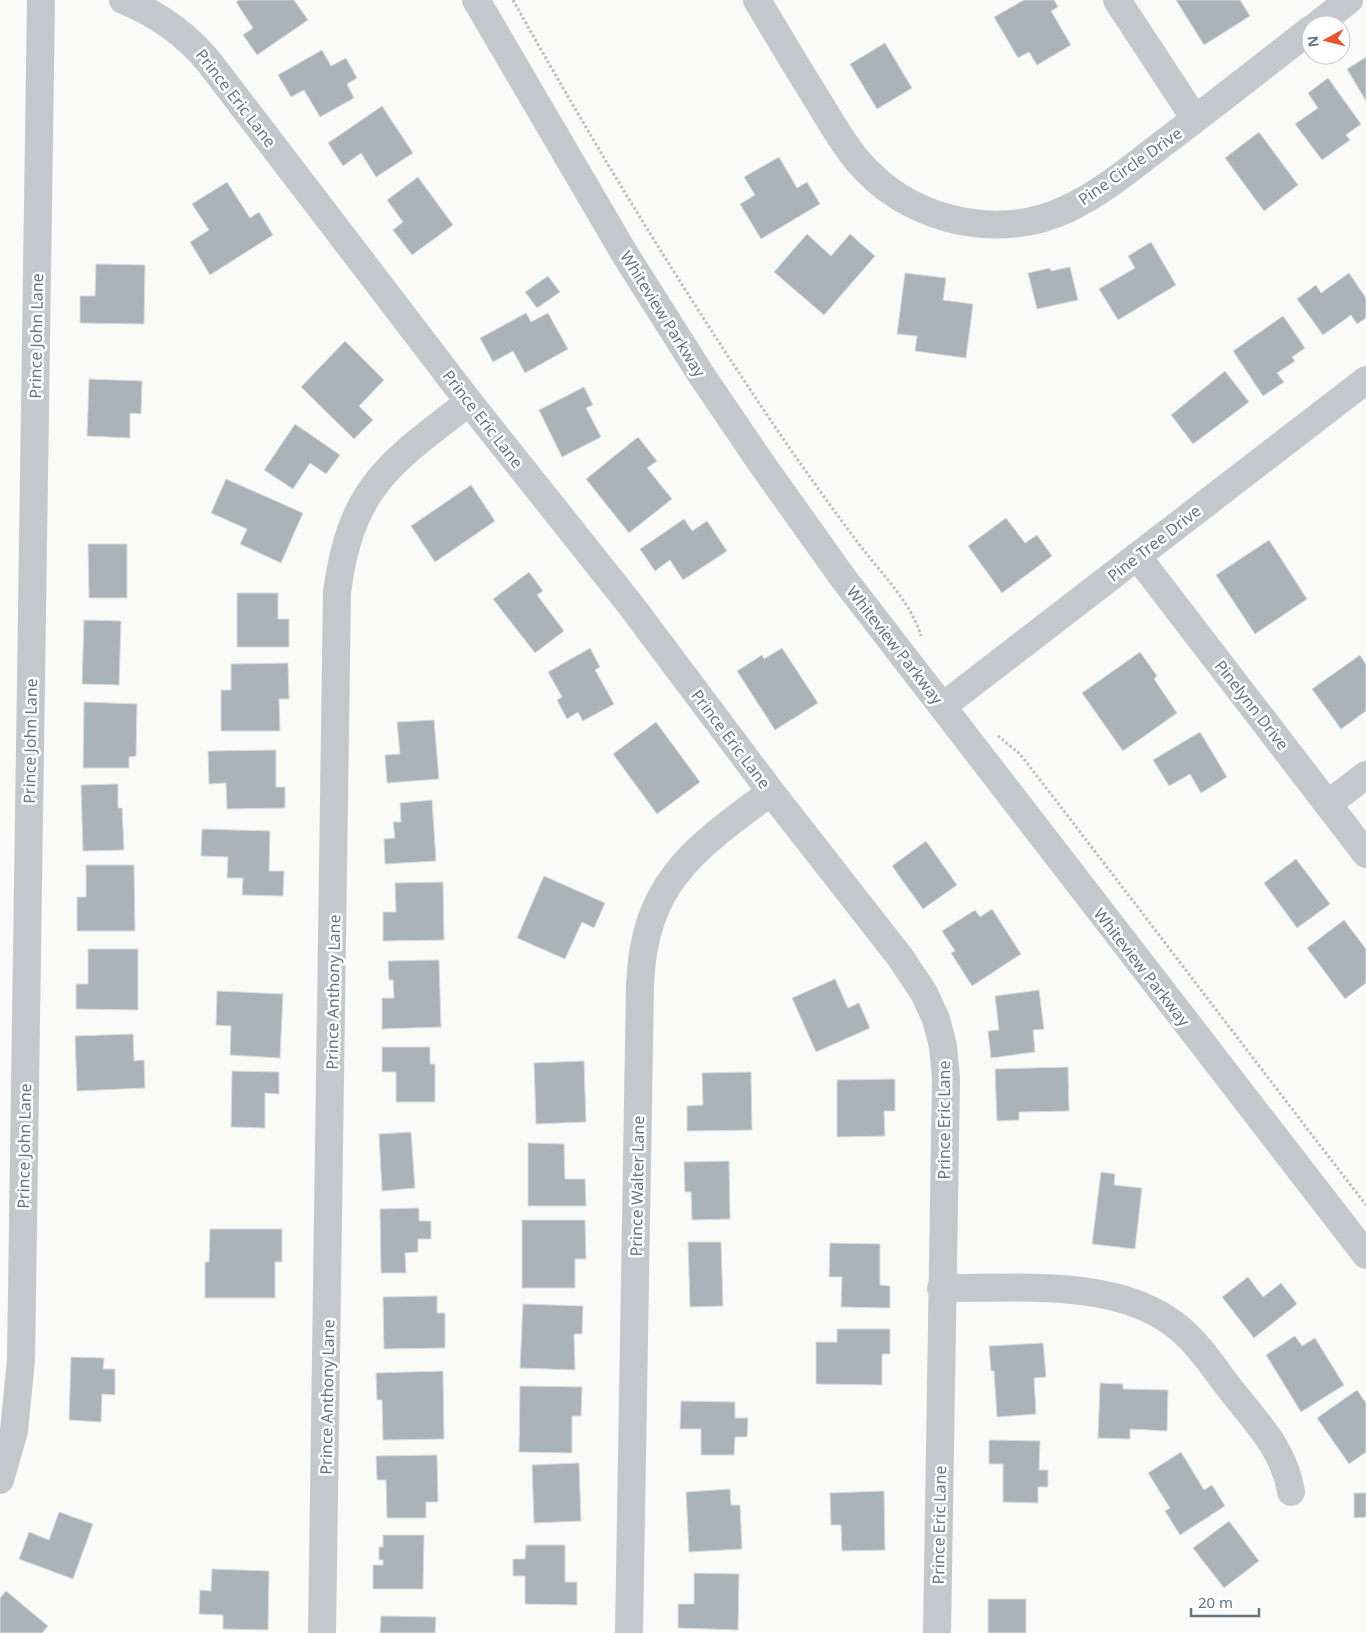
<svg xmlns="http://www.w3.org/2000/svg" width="1366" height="1633" font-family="'Noto Sans',sans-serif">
<rect width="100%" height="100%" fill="#fafaf8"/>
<!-- building -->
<g fill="#aab3b9" stroke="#dcdcda">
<path d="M239,0H294L308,20L257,55L243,35L253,28L236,2Z"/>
<path d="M1024,0H1054L1058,7L1051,11L1071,45L1037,65L1029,52L1018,58L994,17Z"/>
<path d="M1176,0H1240L1250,16L1204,45Z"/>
<path d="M885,43L912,88L877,109L850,64Z"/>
<path d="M322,50L331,66L346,58L357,78L347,84L354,98L320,117L304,90L291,97L278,75Z"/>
<path d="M1366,57V101L1347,69Z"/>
<path d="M1328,78L1361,124L1346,135L1350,140L1322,160L1295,124L1318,108L1308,93Z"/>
<path d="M382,106L413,153L376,177L361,153L343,166L328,143Z"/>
<path d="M1259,132L1298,185L1264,211L1225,158Z"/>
<path d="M779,157L797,188L807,182L820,204L761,239L740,204L755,195L744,177Z"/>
<path d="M418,177L453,225L412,255L393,230L403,222L387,200Z"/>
<path d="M227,182L250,218L259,212L273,235L210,275L190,242L209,230L192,204Z"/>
<path d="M807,234L831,256L850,234L875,256L824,315L774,272Z"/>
<path d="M1151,242L1176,285L1118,320L1099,289L1135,268L1128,256Z"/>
<path d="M96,264L145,265L144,324L80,323V296H95Z"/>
<path d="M1070,267L1078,300L1037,309L1028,273L1050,268L1051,271Z"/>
<path d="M905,273L946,278L943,300L973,304L966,358L915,351L917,336L897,334Z"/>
<path d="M1349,273L1366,298V318L1357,324L1351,315L1323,335L1297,299L1316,285L1321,293Z"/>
<path d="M548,276L560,292L537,308L525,292Z"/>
<path d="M526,313L531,322L548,313L568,349L525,373L513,351L493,362L480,338Z"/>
<path d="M1283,316L1305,348L1292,357L1295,361L1277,373L1284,382L1263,396L1233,351Z"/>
<path d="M345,341L384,380L359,406L373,420L354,439L301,387Z"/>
<path d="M1225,371L1249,402L1193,444L1171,415Z"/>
<path d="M89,379L142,381L141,414L130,413V438L87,436Z"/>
<path d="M584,387L593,405L586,408L601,437L562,457L539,410Z"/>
<path d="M295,424L340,455L326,474L310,463L293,489L264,470Z"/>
<path d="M638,437L657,461L647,468L672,499L629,533L586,479Z"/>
<path d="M226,479L303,513L281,563L240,544L247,529L211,513Z"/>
<path d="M471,485L495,521L435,562L411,526Z"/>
<path d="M1006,518L1025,543L1037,535L1052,556L1002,593L968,546Z"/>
<path d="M684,519L692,531L707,521L727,551L683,580L670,560L655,571L640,549Z"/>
<path d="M1269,540L1307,599L1255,634L1216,575Z"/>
<path d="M88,544H127V598H89Z"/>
<path d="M529,572L543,591L537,595L564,631L535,653L493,599Z"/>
<path d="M237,593H278V619H289V647H237Z"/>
<path d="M84,620L121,621L119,685L82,684Z"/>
<path d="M590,648L600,667L595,670L614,704L583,721L578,712L567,719L557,700L562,697L548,672Z"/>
<path d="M782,648L818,703L775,730L737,671L762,655L764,659Z"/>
<path d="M1140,652L1157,676L1154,679L1177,713L1123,751L1082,693Z"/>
<path d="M1360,655L1366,665V711L1341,729L1312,689Z"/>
<path d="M288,663L289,699H279L280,731H221V690H231V664Z"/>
<path d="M84,702L137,704L136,756L129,757V768H83Z"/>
<path d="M434,720L439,779L387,783L385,755L400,754L397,722Z"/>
<path d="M656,722L700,782L657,814L613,754Z"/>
<path d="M1200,732L1227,777L1201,793L1190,774L1169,786L1153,760Z"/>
<path d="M276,750V787H285V808L227,809L226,783L209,784L208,751Z"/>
<path d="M118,784V808H122L124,850L83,851L81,785Z"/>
<path d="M432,800L436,861L385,864L384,839L395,838L393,822H401L400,803Z"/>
<path d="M202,829L270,831L269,871H284L283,896L242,895L243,878H227L228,857L201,856Z"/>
<path d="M926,841L957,885L923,909L892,866Z"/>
<path d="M1296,859L1330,904L1297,928L1264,883Z"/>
<path d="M86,865H134L135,931H77V897H86Z"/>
<path d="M544,876L605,903L594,928L582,922L565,959L517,938Z"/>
<path d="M443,882L444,940L383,941V912H396L395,883Z"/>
<path d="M992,909L1021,954L972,986L951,953L955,951L942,931L975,910L980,917Z"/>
<path d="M1344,920L1366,949V983L1345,999L1307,948Z"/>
<path d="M88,949H138V1010L76,1009V984H88Z"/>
<path d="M439,960L441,1027L382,1029V998H394L393,980H389L388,961Z"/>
<path d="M835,979L848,1008L859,1003L870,1028L816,1052L792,998Z"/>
<path d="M1039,990L1044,1029L1033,1030L1035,1052L991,1058L988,1031L999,1030L995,996Z"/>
<path d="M217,991L283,994L280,1058L230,1055L231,1026L216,1025Z"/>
<path d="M133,1034L134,1061L144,1060L145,1088L77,1091L75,1036Z"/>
<path d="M382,1047H430V1064H435V1102H396V1072H382Z"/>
<path d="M584,1061L586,1122L536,1124L534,1063Z"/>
<path d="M1068,1067L1069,1111L1019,1112V1120L997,1121L995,1069Z"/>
<path d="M232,1071L279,1072V1094L265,1093V1128L231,1127Z"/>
<path d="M751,1072L752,1130L687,1131V1106L703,1105L702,1073Z"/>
<path d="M895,1079V1111H884L885,1136L837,1137V1080Z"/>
<path d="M411,1132L415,1188L382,1191L379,1134Z"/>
<path d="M528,1143L564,1144L565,1179H585L586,1206H528Z"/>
<path d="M729,1161L730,1219L692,1220L691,1192H685L684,1162Z"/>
<path d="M1101,1172L1115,1174L1114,1185L1142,1188L1135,1249L1092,1244Z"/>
<path d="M419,1208V1221H431V1239H418V1252L405,1253L406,1273H381L380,1209Z"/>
<path d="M522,1220H585L586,1259H575V1288H522Z"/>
<path d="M210,1229H282V1262H275V1298H205V1262H209Z"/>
<path d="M688,1242H721L723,1306L690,1307Z"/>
<path d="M830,1243L880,1244V1285L890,1286V1308L841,1307L842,1277H829Z"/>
<path d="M1248,1277L1263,1297L1281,1283L1297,1304L1254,1338L1222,1297Z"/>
<path d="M437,1296V1313H445V1348L384,1349L383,1297Z"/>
<path d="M523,1304L583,1306L582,1334H574L575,1370L520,1368Z"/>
<path d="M837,1329H890V1354H882V1385L816,1384V1342H837Z"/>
<path d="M1295,1336L1302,1346L1315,1338L1344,1385L1301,1412L1266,1355Z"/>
<path d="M1043,1343L1046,1377L1034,1378L1036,1414L997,1417L994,1371H991L989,1346Z"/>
<path d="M71,1357L104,1358L103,1369H115V1395L102,1394L101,1422L69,1420Z"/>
<path d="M443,1371L444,1439L383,1440L382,1400H377L376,1373Z"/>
<path d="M1100,1383L1123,1384V1389L1168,1390L1167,1431L1130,1429V1439L1098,1438Z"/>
<path d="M520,1386L582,1387L581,1416H572V1453L519,1452Z"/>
<path d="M1357,1390L1366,1403V1452L1349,1464L1317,1418Z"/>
<path d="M681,1401L735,1402V1418H748L747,1437H735L734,1455H701V1429H680Z"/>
<path d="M989,1440L1040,1441L1039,1470H1048V1487H1038V1503L1003,1502V1464H989Z"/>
<path d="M1181,1452L1204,1490L1212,1485L1225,1506L1180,1535L1165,1511L1170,1508L1148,1473Z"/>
<path d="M437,1455L438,1502H426V1518H387L386,1480H377L376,1456Z"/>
<path d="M579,1463L581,1521L534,1523L532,1465Z"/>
<path d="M730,1489L731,1505H740L742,1549L689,1552L686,1492Z"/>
<path d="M884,1491L885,1550L842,1551L841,1525H831L830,1493Z"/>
<path d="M1354,1493H1366V1517L1354,1518Z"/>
<path d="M59,1512L93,1524L73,1579L19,1559L29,1532L49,1540Z"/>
<path d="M1229,1521L1259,1561L1224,1588L1193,1548Z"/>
<path d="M383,1535H424L423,1589H373V1565H383V1560H379V1547H383Z"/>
<path d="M526,1545H565V1582H577V1605L525,1604V1576H513V1559H525Z"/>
<path d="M212,1569L269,1571L268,1630L223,1629V1615L199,1614L200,1590L211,1591Z"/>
<path d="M694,1573L739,1574L738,1630L678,1628V1604H694Z"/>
<path d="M6,1591L48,1626L42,1633H0V1598Z"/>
<rect x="988" y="1599" width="38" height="34"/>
<path d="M381,1616L436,1617L435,1633H380Z"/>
</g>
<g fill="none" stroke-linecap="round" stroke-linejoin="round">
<!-- path -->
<g stroke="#bbbfc2" stroke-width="3" stroke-dasharray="2.5 2.5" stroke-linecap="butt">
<path d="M513,0C600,156 694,309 795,456C817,487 839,518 862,548C883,575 911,603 921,636"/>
<path d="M998,736L1020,754C1136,904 1250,1055 1366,1205"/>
</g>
<!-- minor -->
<g stroke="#c3c8cc" stroke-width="28">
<path d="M123,0C158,14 185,33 209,62L469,402L629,603L771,792L900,957L924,993L936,1019L943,1046L946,1079L937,1633"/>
<path d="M476,0L626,256L700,373L759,460L843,578L1366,1255"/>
<path d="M757,0C777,34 797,67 818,101C833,125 847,151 868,172C918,223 1002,240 1067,209C1106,191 1139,161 1173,136C1219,101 1265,65 1311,29"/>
<path d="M1117,0L1195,119"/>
<path d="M1317,25L1349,0"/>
<path d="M1137,556L1366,854"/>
<path d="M943,706L1366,380"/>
<path d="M1328,804L1366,775"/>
<path d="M941,1288C1016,1289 1118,1277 1179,1328C1201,1346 1217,1373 1235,1395C1259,1425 1285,1452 1291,1492"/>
<path d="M0,1480L14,1431L21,1360L41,0"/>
<path d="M322,1633L337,592C351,486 390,463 469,402"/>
<path d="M629,1633L640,985C644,882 694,849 771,792"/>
</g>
</g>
<g text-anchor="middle" stroke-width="5" stroke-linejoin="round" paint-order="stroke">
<!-- street labels -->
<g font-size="16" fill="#657683" stroke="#fff">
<text transform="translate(236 98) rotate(52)" y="6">Prince Eric Lane</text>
<text transform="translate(1130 166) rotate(-35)" y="6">Pine Circle Drive</text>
<text transform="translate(663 314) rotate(58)" y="6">Whiteview Parkway</text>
<text transform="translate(36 336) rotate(-89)" y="6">Prince John Lane</text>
<text transform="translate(483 419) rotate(52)" y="6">Prince Eric Lane</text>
<text transform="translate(1154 543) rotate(-38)" y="6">Pine Tree Drive</text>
<text transform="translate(895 645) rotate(52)" y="6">Whiteview Parkway</text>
<text transform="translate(1252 705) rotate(52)" y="6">Pinelynn Drive</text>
<text transform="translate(731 739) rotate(53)" y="6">Prince Eric Lane</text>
<text transform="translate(30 741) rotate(-89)" y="6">Prince John Lane</text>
<text transform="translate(1142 967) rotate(52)" y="6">Whiteview Parkway</text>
<text transform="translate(333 992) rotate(-89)" y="6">Prince Anthony Lane</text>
<text transform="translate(944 1120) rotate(-90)" y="6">Prince Eric Lane</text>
<text transform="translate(24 1146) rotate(-89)" y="6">Prince John Lane</text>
<text transform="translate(637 1186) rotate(-89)" y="6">Prince Walter Lane</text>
<text transform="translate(327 1397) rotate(-89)" y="6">Prince Anthony Lane</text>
<text transform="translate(939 1525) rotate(-89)" y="6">Prince Eric Lane</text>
</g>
</g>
<!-- north arrow -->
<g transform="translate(1326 40) rotate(263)"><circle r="24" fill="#ffffff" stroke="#c1c8cd"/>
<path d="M0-4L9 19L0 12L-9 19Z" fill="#e4572e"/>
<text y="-8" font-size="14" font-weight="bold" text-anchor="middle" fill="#657683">N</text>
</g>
<!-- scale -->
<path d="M1191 1608v8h68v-8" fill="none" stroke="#657683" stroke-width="2.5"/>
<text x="1198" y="1608" font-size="15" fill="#657683" stroke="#ffffff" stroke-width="4" paint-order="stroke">20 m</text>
</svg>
